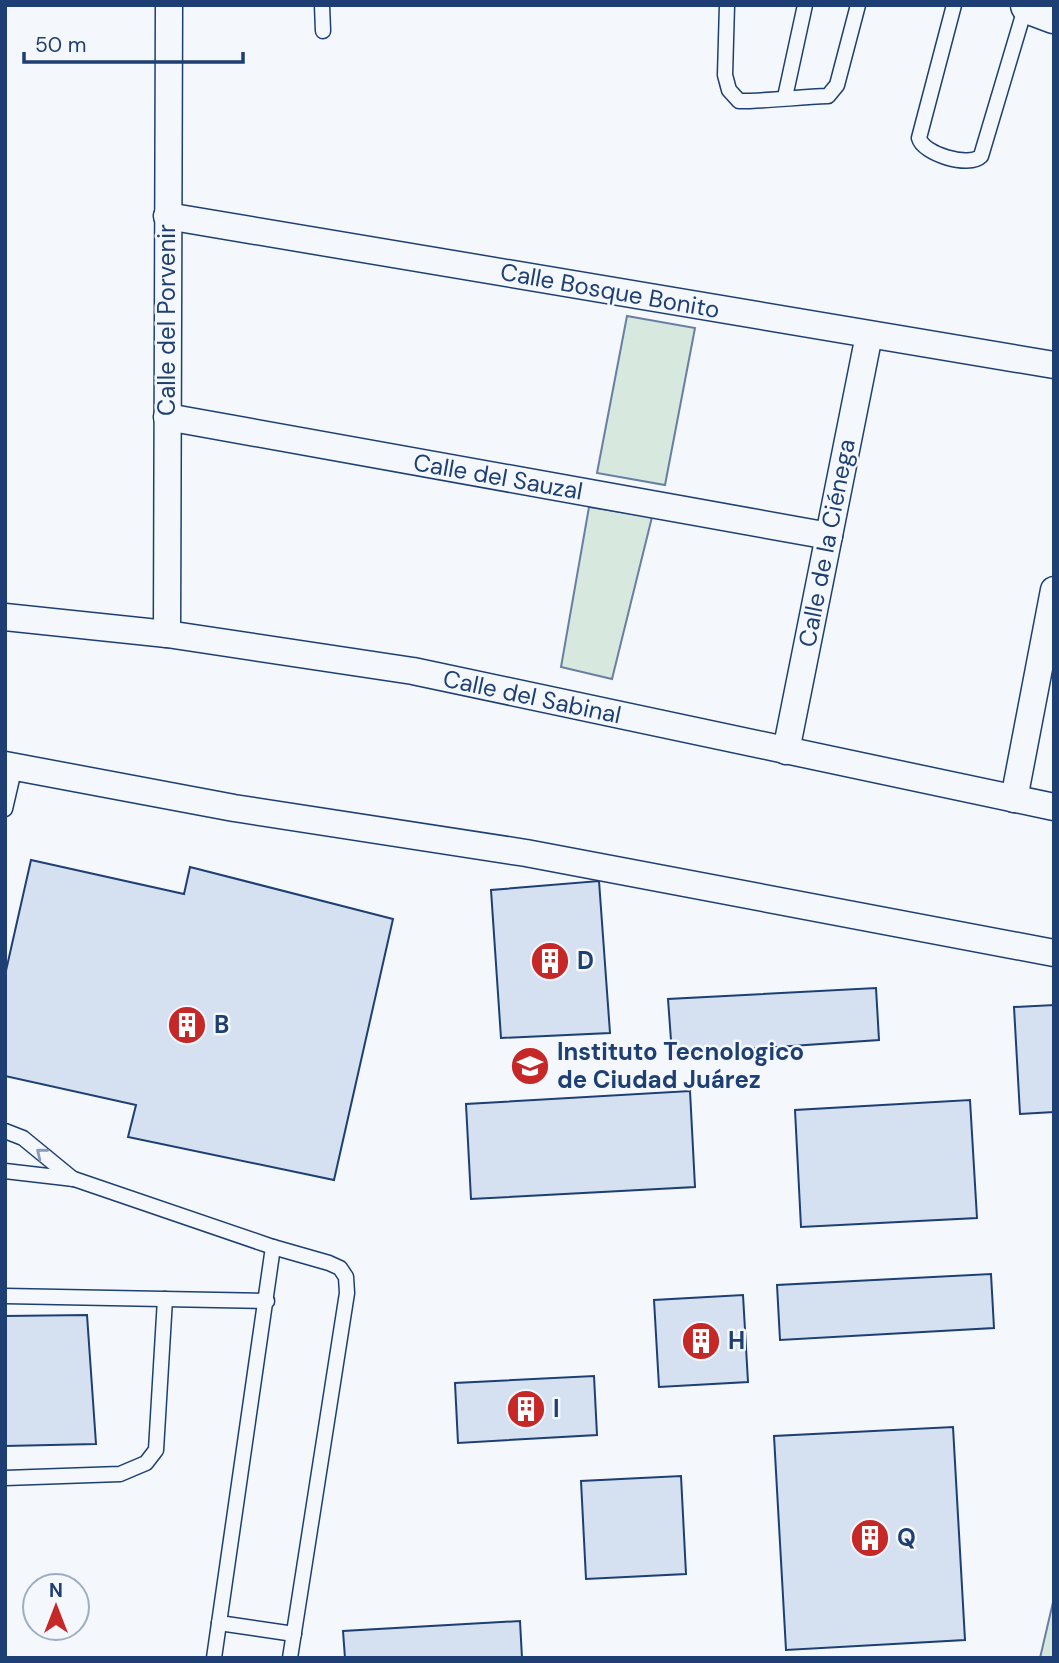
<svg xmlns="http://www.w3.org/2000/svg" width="1059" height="1663" font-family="'DM Sans',sans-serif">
<rect width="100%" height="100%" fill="#f4f7fb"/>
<!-- green -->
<g fill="#d7e8df" stroke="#687fa3" stroke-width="2">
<path d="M627,316L695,328L665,485L597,473Z"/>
<path d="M589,507L652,517L612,679L561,667Z"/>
<path d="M1054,1598V1658H1040Z"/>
</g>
<!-- building -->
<g fill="#d5e0f0" stroke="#1d3f73" stroke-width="2">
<path d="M31,860L184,894L190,867L393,919L334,1180L128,1137L136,1105L5,1076V975Z"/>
<path d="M599,881L610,1033L501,1038L491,890Z"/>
<path d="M876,988L879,1040L672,1054L668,999Z"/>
<path d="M1054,1005V1112L1020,1114L1014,1007Z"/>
<path d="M690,1091L695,1187L471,1199L466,1104Z"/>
<path d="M970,1100L977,1218L801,1227L795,1110Z"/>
<path d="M991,1274L994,1328L780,1340L777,1285Z"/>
<path d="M743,1295L748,1382L659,1387L654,1300Z"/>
<path d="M87,1315L96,1444L5,1446V1316Z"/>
<path d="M594,1376L597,1435L458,1443L455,1383Z"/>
<path d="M953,1427L965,1640L786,1650L774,1436Z"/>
<path d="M681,1476L686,1574L586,1579L581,1481Z"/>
<path d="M520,1621L522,1658H345L343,1631Z"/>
</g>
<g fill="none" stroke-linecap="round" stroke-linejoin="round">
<!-- service casing -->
<g stroke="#1d3f73" stroke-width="17">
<g id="service">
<path d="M322,5L323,31"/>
<path d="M727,5L725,75L729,90L739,101C769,101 798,97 828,96L837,85L858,5"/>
<path d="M954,5L919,138C923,154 969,168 981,156L1026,5"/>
<path d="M785,97L805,5"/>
<path d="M5,809L15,766"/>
<path d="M5,1131L23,1138L73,1179"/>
<path d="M5,1171L74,1179L273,1247L329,1263L340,1268L346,1277L347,1293L290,1658"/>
<path d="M5,1296L267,1301"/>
<path d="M5,1478L120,1474L146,1463L156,1450L165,1299"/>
<path d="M219,1623L294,1634"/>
<path d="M214,1658L273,1247"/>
</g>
</g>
<!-- minor casing -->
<g stroke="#1d3f73" stroke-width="29">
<g id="minor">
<path d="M167,216L1054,365"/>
<path d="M167,417L829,536"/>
<path d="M5,617L167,634L413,671L1054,807"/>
<path d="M167,634L169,5"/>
<path d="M786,751L869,335"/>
<path d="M5,765L234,808L526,853L1054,953"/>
<path d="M1014,799L1054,590"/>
</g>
</g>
<!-- primary casing -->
<g stroke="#1d3f73" stroke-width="41">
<path id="primary" d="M1030,5L1054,14"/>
</g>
<!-- service -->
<use href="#service" stroke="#f4f7fb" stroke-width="14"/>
<!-- minor -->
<use href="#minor" stroke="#f4f7fb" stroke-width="26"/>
<!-- primary -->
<use href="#primary" stroke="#f4f7fb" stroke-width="38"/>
</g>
<!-- one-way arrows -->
<defs><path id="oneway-chevron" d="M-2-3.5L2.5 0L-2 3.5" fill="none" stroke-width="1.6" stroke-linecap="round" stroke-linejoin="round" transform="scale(1.75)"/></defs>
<use stroke="#889bb7" href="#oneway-chevron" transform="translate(41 1153) rotate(-141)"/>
<!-- icons -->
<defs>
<g id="building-disc" transform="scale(2.0125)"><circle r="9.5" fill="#c62828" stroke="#f4f7fb"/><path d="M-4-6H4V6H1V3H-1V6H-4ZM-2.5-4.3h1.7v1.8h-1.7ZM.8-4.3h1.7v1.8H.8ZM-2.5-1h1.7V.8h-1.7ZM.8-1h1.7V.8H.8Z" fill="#fff"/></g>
<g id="university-disc" transform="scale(2.0125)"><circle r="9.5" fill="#c62828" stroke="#f4f7fb"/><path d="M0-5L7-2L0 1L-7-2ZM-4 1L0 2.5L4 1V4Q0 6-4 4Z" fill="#fff"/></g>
</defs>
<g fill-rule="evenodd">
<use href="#building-disc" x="550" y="961"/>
<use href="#building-disc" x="187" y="1025"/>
<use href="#university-disc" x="530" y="1066"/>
<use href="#building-disc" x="701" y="1341"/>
<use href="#building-disc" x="526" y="1409"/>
<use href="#building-disc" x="870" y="1538"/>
</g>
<g text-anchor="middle" stroke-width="5" stroke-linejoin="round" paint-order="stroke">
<!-- street labels -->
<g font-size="24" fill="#1d3f73" stroke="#f4f7fb">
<text transform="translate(610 291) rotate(10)" y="8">Calle Bosque Bonito</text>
<text transform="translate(167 320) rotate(-90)" y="8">Calle del Porvenir</text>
<text transform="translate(498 477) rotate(10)" y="8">Calle del Sauzal</text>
<text transform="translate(827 543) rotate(-79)" y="8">Calle de la Ciénega</text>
<text transform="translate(532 697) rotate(12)" y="8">Calle del Sabinal</text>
</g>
<!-- poi labels -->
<g font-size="24" font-weight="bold" fill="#1d3f73" stroke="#f4f7fb" text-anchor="start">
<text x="577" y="969">D</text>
<text x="214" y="1033">B</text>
<text x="557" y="1060">Instituto Tecnologico<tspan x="557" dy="28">de Ciudad Juárez</tspan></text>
<text x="728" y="1349">H</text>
<text x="553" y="1417">I</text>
<text x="897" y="1546">Q</text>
</g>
</g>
<!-- border -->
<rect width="1059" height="1663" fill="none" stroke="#1d3f73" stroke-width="14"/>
<!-- north arrow -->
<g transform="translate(56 1607)"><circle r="33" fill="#f4f7fb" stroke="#9eadc5" stroke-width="2"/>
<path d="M0-5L12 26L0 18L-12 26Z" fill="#c62828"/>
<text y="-10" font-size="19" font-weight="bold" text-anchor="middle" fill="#1d3f73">N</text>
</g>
<!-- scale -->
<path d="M24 52v10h219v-10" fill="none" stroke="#1d3f73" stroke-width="3.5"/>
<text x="35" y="52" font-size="21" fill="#1d3f73" stroke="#f4f7fb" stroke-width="5" paint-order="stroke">50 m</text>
</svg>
